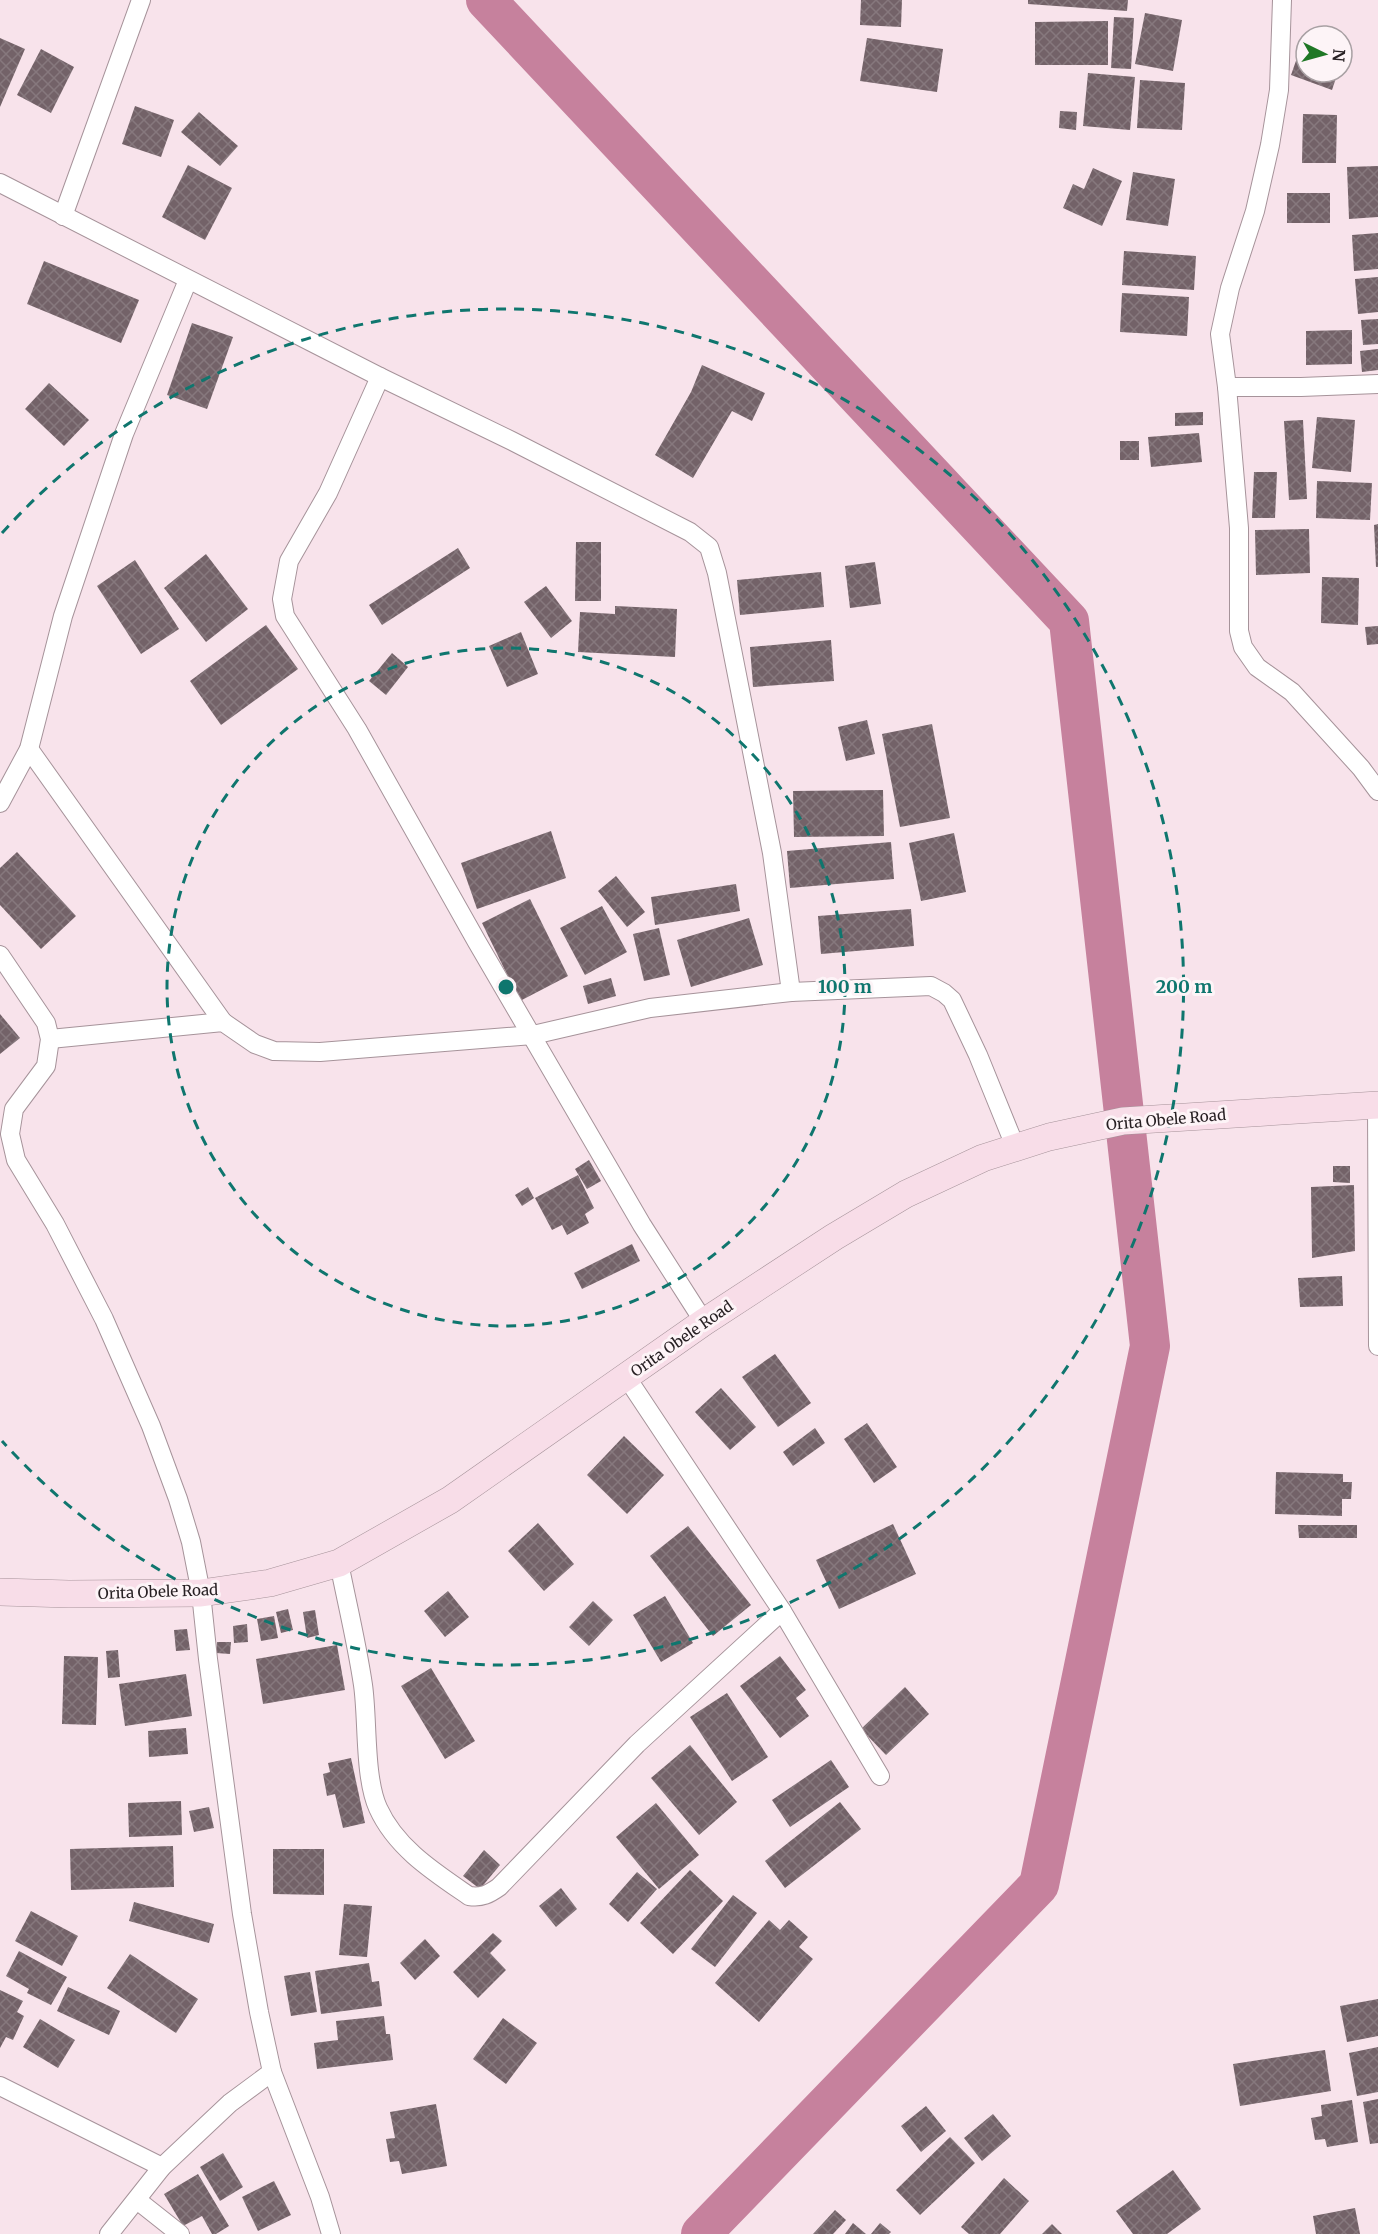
<svg xmlns="http://www.w3.org/2000/svg" width="1378" height="2234" font-family="Merriweather,serif">
<defs>
<pattern id="building-cross-hatch" width="8" height="8" patternUnits="userSpaceOnUse" patternTransform="scale(1.5)"><rect width="8" height="8" fill="#736268"/><path d="M0 0l8 8M0 8l8-8" fill="none" stroke="#86787d"/></pattern>
</defs>
<rect width="100%" height="100%" fill="#f8e3eb"/>
<g fill="none" stroke-linecap="round" stroke-linejoin="round">
<!-- river -->
<path stroke="#c6819d" stroke-width="40" d="M486,0L1069,621L1150,1346L1039,1885L701,2234"/>
</g>
<!-- building -->
<g fill="url(#building-cross-hatch)">
<path d="M861,0H902L901,27L860,25Z"/>
<path d="M1028,0H1128L1127,11L1028,4Z"/>
<path d="M1145,13L1182,20L1173,71L1135,64Z"/>
<path d="M1114,17L1134,18L1131,69L1111,68Z"/>
<path d="M1108,21V65H1035V22Z"/>
<path d="M0,38L25,49L0,107Z"/>
<path d="M867,38L943,49L937,92L860,81Z"/>
<path d="M1304,38L1306,39V72H1338L1332,90L1291,75Z"/>
<path d="M41,49L74,67L51,113L17,95Z"/>
<path d="M1088,73L1135,77L1130,130L1083,126Z"/>
<path d="M1140,80L1185,83L1182,130L1137,128Z"/>
<path d="M135,106L174,120L161,157L122,144Z"/>
<path d="M1060,111L1077,112L1076,130L1059,128Z"/>
<path d="M199,112L238,146L220,166L181,132Z"/>
<path d="M1303,114L1337,115L1336,163H1302Z"/>
<path d="M188,165L232,188L205,240L162,217Z"/>
<path d="M1378,166V217L1349,219L1347,167Z"/>
<path d="M1093,168L1122,181L1102,226L1063,208L1073,184L1084,189Z"/>
<path d="M1133,172L1175,179L1168,226L1126,220Z"/>
<rect x="1287" y="193" width="43" height="30"/>
<path d="M1378,233V269L1354,271L1352,235Z"/>
<path d="M1124,251L1196,256L1194,290L1122,285Z"/>
<path d="M44,261L139,300L121,343L27,304Z"/>
<path d="M1378,277V312L1358,314L1355,279Z"/>
<path d="M1122,293L1189,297L1187,336L1120,332Z"/>
<path d="M1378,319V344L1363,345L1361,320Z"/>
<path d="M192,323L233,337L207,409L167,395Z"/>
<path d="M1352,330V364L1306,365V331Z"/>
<path d="M1378,349V370L1362,372L1360,351Z"/>
<path d="M702,365L765,393L752,421L732,411L693,478L655,455L691,392Z"/>
<path d="M49,383L89,420L64,446L25,409Z"/>
<path d="M1203,412V425L1175,426V413Z"/>
<path d="M1317,417L1355,420L1351,472L1312,468Z"/>
<path d="M1303,420L1307,499L1289,500L1284,421Z"/>
<path d="M1199,433L1202,462L1151,467L1148,437Z"/>
<rect x="1120" y="441" width="19" height="19"/>
<path d="M1254,472H1277L1275,518H1252Z"/>
<path d="M1317,481L1372,483L1370,520L1316,518Z"/>
<path d="M1378,524V567H1376L1374,525Z"/>
<path d="M1309,529L1310,573L1256,575L1255,530Z"/>
<path d="M576,542H601V601H575Z"/>
<path d="M458,548L470,568L382,625L369,605Z"/>
<path d="M206,554L248,609L206,642L164,588Z"/>
<path d="M135,560L179,629L141,654L97,586Z"/>
<path d="M875,562L881,604L850,608L845,566Z"/>
<path d="M821,572L824,607L740,615L737,580Z"/>
<path d="M1322,577L1359,578L1358,625L1321,623Z"/>
<path d="M546,586L572,621L551,638L524,602Z"/>
<path d="M615,606L677,609L675,657L578,652L580,612L615,614Z"/>
<path d="M266,625L298,669L221,725L190,681Z"/>
<path d="M1378,626V644L1367,645L1365,627Z"/>
<path d="M521,632L538,674L507,687L489,646Z"/>
<path d="M831,640L834,681L753,687L750,647Z"/>
<path d="M392,653L408,667L386,695L369,681Z"/>
<path d="M867,720L875,754L846,761L838,727Z"/>
<path d="M932,724L950,818L900,827L882,734Z"/>
<path d="M883,790L884,836L794,837L793,791Z"/>
<path d="M551,831L566,878L477,909L461,863Z"/>
<path d="M954,833L966,892L921,901L909,843Z"/>
<path d="M891,842L894,879L790,888L787,851Z"/>
<path d="M17,852L76,916L41,949L0,905V868Z"/>
<path d="M616,876L645,912L627,927L598,891Z"/>
<path d="M736,884L740,911L655,925L651,897Z"/>
<path d="M530,899L568,976L520,1001L482,923Z"/>
<path d="M602,906L627,952L585,975L560,928Z"/>
<path d="M911,909L914,946L821,954L818,916Z"/>
<path d="M749,918L763,965L691,987L677,940Z"/>
<path d="M659,928L670,975L644,981L633,934Z"/>
<path d="M611,978L616,996L588,1004L583,986Z"/>
<path d="M0,1014L20,1038L0,1054Z"/>
<path d="M589,1160L601,1181L587,1189L575,1169Z"/>
<path d="M1333,1166H1350V1183L1333,1182Z"/>
<path d="M578,1175L594,1208L585,1214L589,1223L567,1235L562,1225L552,1230L535,1198Z"/>
<path d="M1354,1185L1355,1251L1312,1258L1311,1187Z"/>
<path d="M528,1187L534,1198L522,1206L515,1195Z"/>
<path d="M632,1244L640,1261L582,1289L574,1273Z"/>
<path d="M1342,1276L1343,1306L1300,1307L1298,1278Z"/>
<path d="M775,1354L811,1403L778,1427L742,1377Z"/>
<path d="M721,1388L756,1427L730,1450L695,1412Z"/>
<path d="M867,1423L897,1467L874,1483L844,1439Z"/>
<path d="M815,1428L825,1443L793,1466L783,1452Z"/>
<path d="M624,1436L664,1475L627,1514L587,1475Z"/>
<path d="M1276,1472L1343,1474V1482H1352L1351,1499H1342V1516L1275,1514Z"/>
<path d="M538,1523L574,1564L544,1591L508,1551Z"/>
<path d="M893,1524L916,1574L839,1609L816,1560Z"/>
<path d="M1298,1525H1357V1538H1299Z"/>
<path d="M688,1526L751,1605L713,1636L650,1556Z"/>
<path d="M448,1591L469,1617L445,1637L424,1611Z"/>
<path d="M665,1596L693,1643L661,1662L633,1615Z"/>
<path d="M593,1601L613,1620L589,1646L569,1627Z"/>
<path d="M288,1609L293,1630L281,1633L276,1612Z"/>
<path d="M315,1610L319,1635L307,1638L303,1612Z"/>
<path d="M274,1616L278,1638L261,1641L257,1619Z"/>
<path d="M247,1624L248,1642L234,1643L233,1626Z"/>
<path d="M187,1629L190,1650L176,1651L174,1630Z"/>
<path d="M217,1642H231L230,1654L216,1653Z"/>
<path d="M337,1645L345,1690L263,1704L256,1659Z"/>
<path d="M118,1650L120,1677L108,1678L106,1651Z"/>
<path d="M64,1656L98,1657L96,1725L62,1724Z"/>
<path d="M780,1656L806,1690L796,1698L809,1716L780,1738L740,1686Z"/>
<path d="M431,1668L475,1741L445,1759L401,1686Z"/>
<path d="M186,1674L192,1716L125,1726L119,1684Z"/>
<path d="M905,1687L929,1714L886,1755L861,1729Z"/>
<path d="M727,1693L768,1757L732,1781L690,1717Z"/>
<path d="M186,1728L188,1754L149,1757L148,1731Z"/>
<path d="M690,1745L737,1802L699,1835L651,1778Z"/>
<path d="M351,1758L365,1823L343,1828L335,1794L327,1796L323,1774L330,1772L328,1763Z"/>
<path d="M831,1760L849,1787L790,1827L772,1800Z"/>
<path d="M181,1801L182,1835L129,1837L128,1803Z"/>
<path d="M840,1802L861,1829L785,1888L765,1861Z"/>
<path d="M656,1803L699,1855L659,1889L616,1837Z"/>
<path d="M209,1807L214,1828L194,1832L189,1811Z"/>
<path d="M173,1846L174,1887L71,1890L70,1849Z"/>
<path d="M273,1849H324V1895L273,1894Z"/>
<path d="M484,1850L500,1865L480,1889L463,1876Z"/>
<path d="M690,1870L723,1901L673,1954L640,1923Z"/>
<path d="M637,1872L657,1889L628,1922L609,1904Z"/>
<path d="M561,1888L577,1909L556,1927L539,1906Z"/>
<path d="M733,1895L757,1913L715,1967L691,1949Z"/>
<path d="M134,1902L214,1924L209,1943L129,1921Z"/>
<path d="M344,1904L372,1906L367,1957L339,1955Z"/>
<path d="M31,1911L78,1936L62,1966L15,1941Z"/>
<path d="M769,1920L780,1930L789,1920L808,1937L799,1947L813,1959L759,2022L715,1983Z"/>
<path d="M493,1933L502,1941L490,1953L506,1970L478,1998L453,1972Z"/>
<path d="M425,1939L440,1956L415,1980L400,1963Z"/>
<path d="M19,1951L67,1977L51,2005L27,1993L29,1989L6,1976Z"/>
<path d="M130,1954L198,1999L176,2033L107,1988Z"/>
<path d="M369,1963L372,1982L379,1981L382,2006L321,2014L315,1971Z"/>
<path d="M310,1972L317,2012L291,2016L284,1976Z"/>
<path d="M68,1987L120,2011L109,2035L57,2011Z"/>
<path d="M0,1990L23,2001L17,2012L24,2016L13,2040L6,2037L0,2048Z"/>
<path d="M1378,1999V2036L1347,2042L1340,2006Z"/>
<path d="M384,2016L386,2034H390L393,2060L317,2069L314,2043L338,2040L336,2021Z"/>
<path d="M503,2018L537,2043L506,2084L473,2059Z"/>
<path d="M40,2019L75,2040L58,2068L23,2047Z"/>
<path d="M1378,2047V2092L1357,2096L1349,2053Z"/>
<path d="M1325,2050L1331,2091L1240,2106L1233,2064Z"/>
<path d="M1378,2099V2143L1370,2144L1363,2102Z"/>
<path d="M1352,2100L1358,2142L1327,2147L1325,2139L1315,2140L1311,2118L1322,2116L1321,2105Z"/>
<path d="M436,2104L447,2166L402,2174L399,2161L390,2162L386,2139L395,2138L390,2112Z"/>
<path d="M926,2106L946,2131L921,2152L901,2126Z"/>
<path d="M993,2114L1011,2136L982,2161L964,2138Z"/>
<path d="M950,2137L975,2163L920,2215L896,2190Z"/>
<path d="M223,2153L243,2187L220,2201L200,2167Z"/>
<path d="M1173,2170L1201,2209L1167,2234H1133L1116,2211Z"/>
<path d="M198,2174L229,2226L216,2234H212L202,2216L183,2226L164,2194Z"/>
<path d="M1004,2178L1029,2201L1000,2234H969L961,2227Z"/>
<path d="M274,2181L291,2215L258,2231L242,2197Z"/>
<path d="M1355,2208L1360,2234H1316L1313,2216Z"/>
<path d="M835,2210L846,2220L833,2234H813Z"/>
<path d="M853,2223L866,2234H845Z"/>
<path d="M880,2223L891,2232L889,2234H871Z"/>
<path d="M1052,2224L1062,2234H1042Z"/>
</g>
<g fill="none" stroke-linecap="round" stroke-linejoin="round">
<!-- street casing -->
<g stroke="#a6939a" stroke-width="20">
<g id="street">
<path d="M1282,0L1279,90L1270,145L1255,211L1230,288L1220,334L1227,387H1301L1378,384"/>
<path d="M0,183L380,377L512,441L690,532L709,547L717,573L772,853L791,992"/>
<path d="M63,216L141,0"/>
<path d="M380,377L328,493L289,561L282,599L285,616L357,729L477,942L642,1225L704,1322"/>
<path d="M1227,387L1239,528V631L1243,647L1257,667L1292,692L1361,768L1378,791"/>
<path d="M29,749L223,1022"/>
<path d="M0,803L29,749L63,616L124,434L188,280"/>
<path d="M0,955L46,1023L50,1039L46,1066L14,1109L10,1134L16,1160L55,1224L104,1319L151,1426L178,1499L191,1542L201,1593L208,1659L242,1914L259,2012L272,2072L230,2103L162,2167L109,2234"/>
<path d="M50,1039L223,1022L255,1044L274,1051L320,1052L533,1035L650,1008L791,992L931,986L944,993L952,1000L978,1055L1015,1146"/>
<path d="M1377,1105L1378,1346"/>
<path d="M627,1378L782,1611L880,1776"/>
<path d="M339,1563C347,1603 357,1644 363,1685C368,1719 364,1777 378,1808C396,1848 434,1872 469,1896C482,1898 489,1894 499,1887L637,1744L782,1611"/>
<path d="M272,2072L320,2197L331,2234"/>
<path d="M0,2086L162,2167"/>
<path d="M137,2200L180,2234"/>
</g>
</g>
<!-- secondary casing -->
<g stroke="#a6939a" stroke-width="28">
<path id="secondary" d="M0,1592L69,1594L201,1593L270,1583L339,1563L450,1500L704,1322L834,1237L906,1194L983,1158L1049,1137L1123,1121L1378,1105"/>
</g>
<!-- street -->
<use href="#street" stroke="#fff" stroke-width="18"/>
<!-- secondary -->
<use href="#secondary" stroke="#f8dde8" stroke-width="27"/>
</g>
<!-- distance rings -->
<g fill="none" stroke="#0f766e" stroke-width="3" stroke-dasharray="10 8">
<circle cx="506" cy="987" r="339"/>
<path d="M2 533A678 678 0 1 1 2 1441"/>
</g>
<g text-anchor="middle" stroke-width="6" stroke-linejoin="round" paint-order="stroke">
<!-- street labels -->
<g font-size="15" fill="#282124" stroke="#fdf4f7">
<text transform="translate(1166 1120) rotate(-5)" y="5">Orita Obele Road</text>
<text transform="translate(682 1339) rotate(-35)" y="5">Orita Obele Road</text>
<text transform="translate(158 1592) rotate(-2)" y="5">Orita Obele Road</text>
</g>
</g>
<circle cx="506" cy="987" r="9" fill="#0f766e" stroke="#fdf4f7" stroke-width="3"/>
<g font-size="18" text-anchor="middle" font-weight="bold" fill="#0f766e" stroke="#fdf4f7" stroke-width="6" stroke-linejoin="round" paint-order="stroke">
<text x="845" y="993">100 m</text>
<text x="1184" y="993">200 m</text>
</g>
<!-- north arrow -->
<g transform="translate(1324 54) rotate(95)"><circle r="28" fill="#fdf4f7" stroke="#a8a0a3" stroke-width="1.5"/>
<path d="M0-4.5L10 22L0 15L-10 22Z" fill="#1f7725"/>
<text y="-9" font-size="16" font-weight="bold" text-anchor="middle" fill="#282124">N</text>
</g>
</svg>
